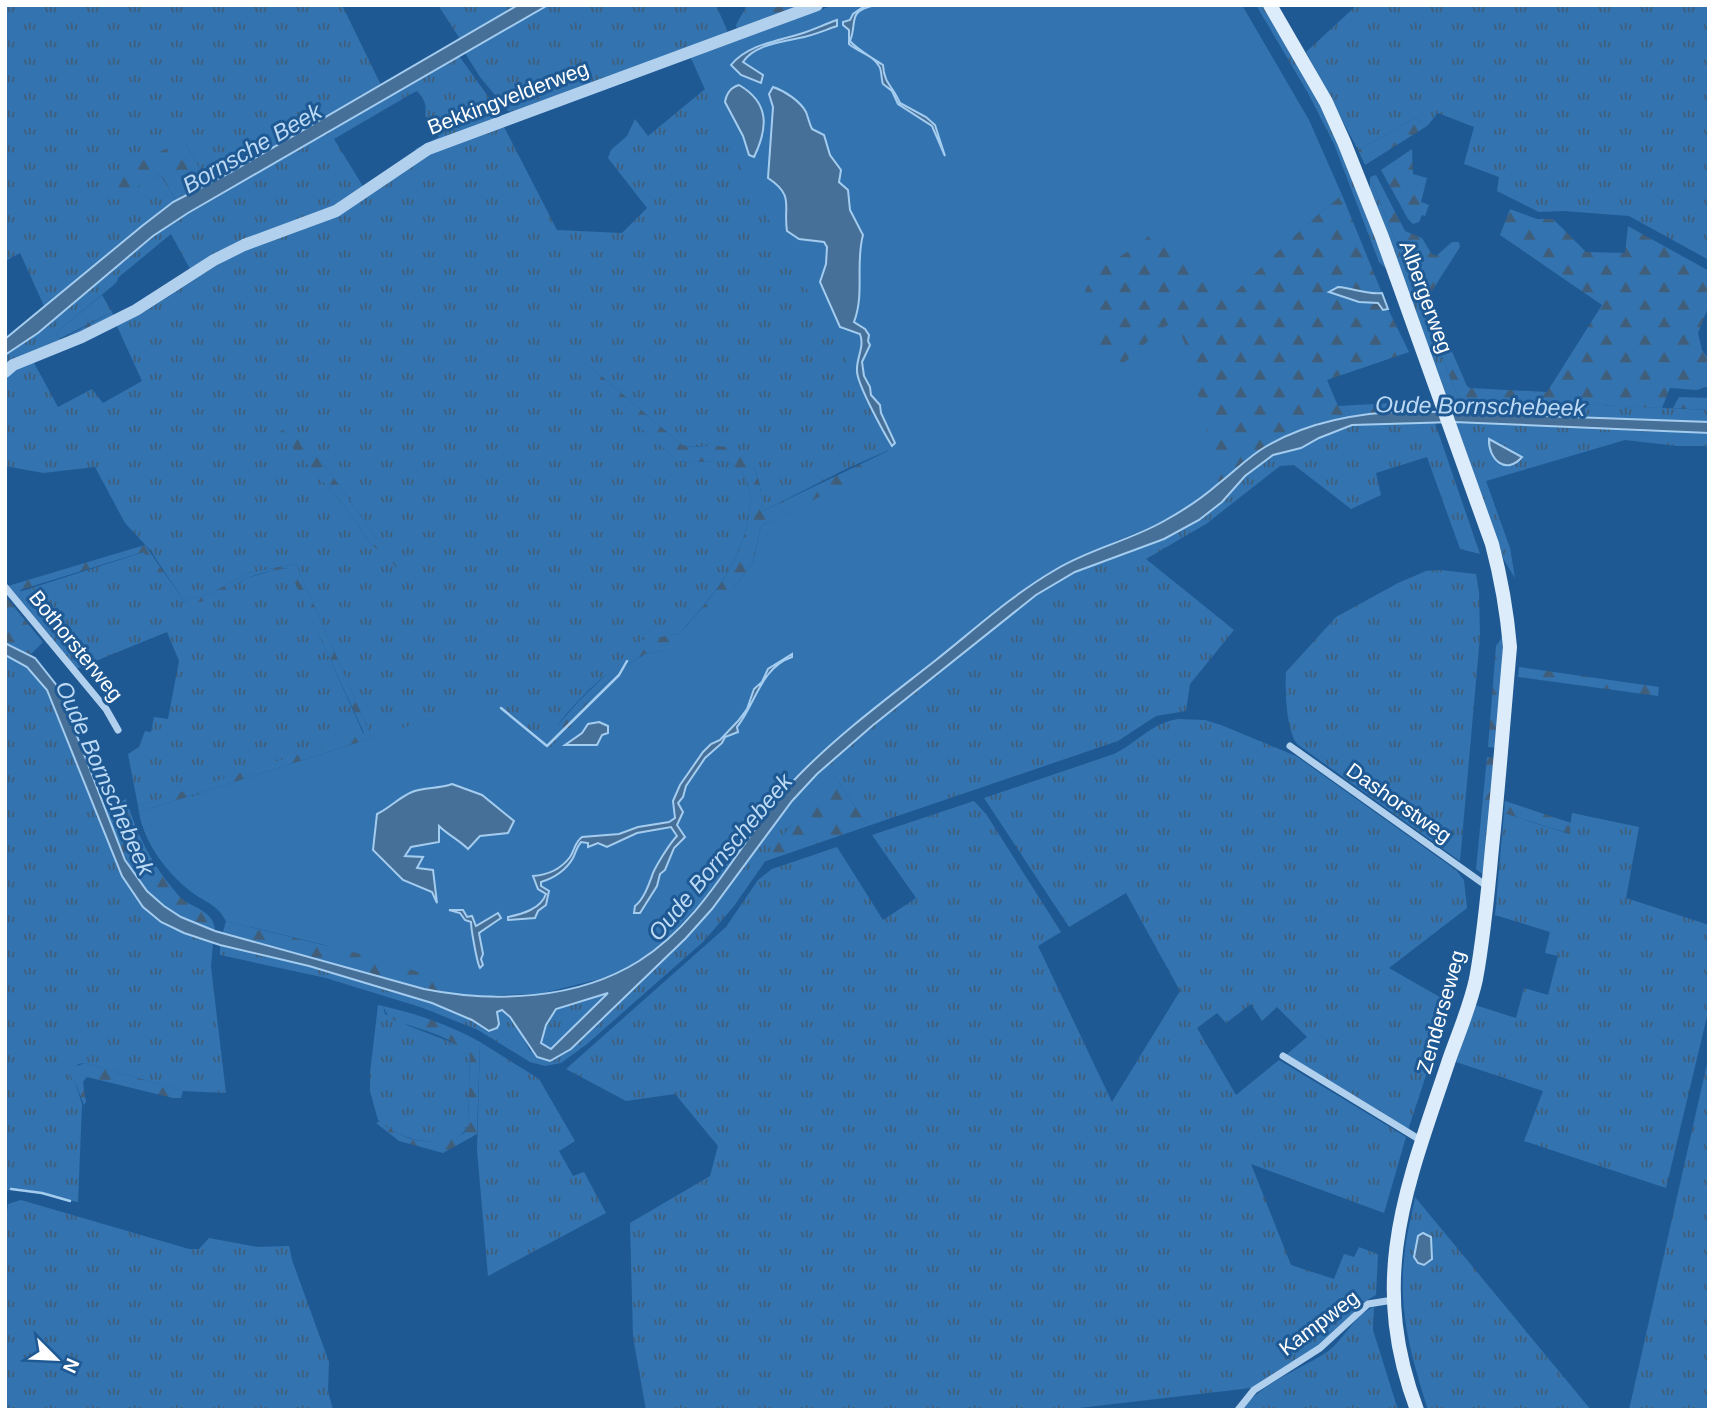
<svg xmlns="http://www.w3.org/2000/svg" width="1714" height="1415" font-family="Arial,sans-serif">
<defs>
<pattern id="grass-tufts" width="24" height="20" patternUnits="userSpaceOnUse" patternTransform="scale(1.75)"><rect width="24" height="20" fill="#3273b0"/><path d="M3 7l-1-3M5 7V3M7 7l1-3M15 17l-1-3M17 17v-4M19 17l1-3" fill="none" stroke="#405e79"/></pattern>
<pattern id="forest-firs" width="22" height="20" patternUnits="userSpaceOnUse" patternTransform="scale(1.75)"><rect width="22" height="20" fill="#3273b0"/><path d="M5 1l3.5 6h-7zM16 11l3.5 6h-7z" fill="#405e79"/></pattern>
</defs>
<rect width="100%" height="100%" fill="#1f5993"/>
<!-- grass -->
<g fill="url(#grass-tufts)" fill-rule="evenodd">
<path d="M5,5H342L381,85L209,184L183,140L114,199L160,174L177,201L142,226L45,308L20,253L5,261Z"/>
<path d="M438,5H518L460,39Z"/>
<path d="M548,5H716L727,30V33L512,112L508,111L480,77L465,53Z"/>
<path d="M834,5H1117L1219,484L1015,596L467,976L226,921C218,905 207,903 193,893C168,874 145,845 139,812L372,738L296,564L248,573L212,593L184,601L150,550L125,523L95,467L43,473L5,466V377L11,370L33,361L58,407L92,389L103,403L142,381L116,324L146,311L236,253L300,231L437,150L503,125L557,230L622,233L647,208L608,158L611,150L627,136L635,119L648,136L705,89L691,58ZM586,363L682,445C690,448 695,446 704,446C752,449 760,466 763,511L848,468L889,450L665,649L557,726C581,694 639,638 679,634C715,593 745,561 750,505C752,488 747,472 731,464C719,457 694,465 678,461L577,371ZM288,426L328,470L376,537L407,565L371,544L345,506L280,433Z"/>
<path d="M1256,5H1264L1325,106L1389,271L1379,262L1334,144L1308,93Z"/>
<path d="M1357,5H1709V260L1629,216L1564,211L1539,212L1497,191L1499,177L1464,164L1474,127L1438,113L1427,126L1416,118L1358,150L1306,52Z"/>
<path d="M459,56L495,106L498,118L419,151L415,149L439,137L425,115C427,104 424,99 417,91L411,94L334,139L364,188L329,210L190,269L171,234L39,343L5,367V355L38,333L166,227Z"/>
<path d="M1370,177L1458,397L1450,412L1370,194Z"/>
<path d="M102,295L112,312L59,339L56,335L58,331Z"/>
<path d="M1473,399L1709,410V422L1472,413L1470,400Z"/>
<path d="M1454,422L1709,433V446H1677L1625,440L1486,481L1510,548L1515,578L1504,560Z"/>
<path d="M1435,423L1480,554L1460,549L1427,457L1376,473L1381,495L1351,509L1294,465L1280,466L1206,524L1146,559L1234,630L1190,684L1186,711L1156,716L1118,741L868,826L835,777L789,827L734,906L704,941L587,1044L561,1063L545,1066L530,1062L478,1030L423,1008L326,978L220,955V945C282,960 345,974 406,994C434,1003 466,1012 489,1031L499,1024L497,1012L502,1010L519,1030L530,1051L571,1049L686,938L712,909L777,818L817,774L872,726L1036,595L1075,572L1164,539L1199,520L1222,502L1245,476L1273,455L1301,448L1319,438L1352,425Z"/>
<path d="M144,552L179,601L184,603L213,597L247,578L274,570L289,568L364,735L138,806L128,754L139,747L145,731L151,732L154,717L168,719L179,661L167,632L76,669L45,630L48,628L19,592Z"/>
<path d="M1440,570L1476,574L1479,592L1480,636L1460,861L1297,744C1286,729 1285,691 1286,672L1336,617L1398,583L1426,571Z"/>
<path d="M5,655L27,667L47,690L94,808L143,907L171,928L213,942L211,967L226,1093L183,1091L85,1063L78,1064L70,1076L75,1082L82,1104L78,1202L16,1189L5,1191Z"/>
<path d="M1178,719L1205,720L1221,725L1296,756L1456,870L1464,880L1467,908L1389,968L1450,1003L1408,1130L1286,1055L1307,1037L1277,1007L1262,1021L1251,1004L1226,1023L1217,1013L1197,1028L1236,1095L1279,1060L1406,1137L1384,1213L1251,1164L1291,1265L1334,1279L1344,1254L1354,1257L1359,1247L1378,1254L1376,1295L1359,1305L1345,1324L1321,1344L1251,1388L1062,1410H646L633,1337L630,1223L710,1176L718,1146L675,1094L626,1101L566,1069L726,927L758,880L772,869L837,847L883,920L916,898L872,835L974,801L986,814L1061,932L1038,946L1112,1102L1180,991L1126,893L1069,927L984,798L1114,754C1137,743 1151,723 1178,719Z"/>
<path d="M1504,813L1569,834L1572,813L1639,827L1626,898L1709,925V1008L1666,1188L1524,1141L1543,1091L1456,1062L1475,1005L1516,1018L1524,988L1548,995L1558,956L1545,953L1550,932L1495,915Z"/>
<path d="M609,993L551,1049L541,1043L546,1025L556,1009Z"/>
<path d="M378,1005L383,1006L385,1014L409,1026L461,1046L470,1054L468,1126C455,1150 416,1142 396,1133C389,1130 383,1124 378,1120L370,1091V1073Z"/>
<path d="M480,1042L539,1079L575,1141L559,1151L573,1176L584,1172L606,1213L488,1276L477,1150Z"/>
<path d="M1709,1055V1410H1629Z"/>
<path d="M1415,1197L1591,1410H1428C1411,1355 1397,1309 1405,1250C1407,1232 1412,1215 1415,1197Z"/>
<path d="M21,1200L189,1249H199L209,1238L257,1247L289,1246L292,1260L329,1362L328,1391L333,1410H5L7,1212L8,1204Z"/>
<path d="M1374,1307L1373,1330L1398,1410H1241C1262,1383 1299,1370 1327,1352C1345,1339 1353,1316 1374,1307Z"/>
</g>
<!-- forest -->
<g fill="url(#forest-firs)">
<path d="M747,5H802L737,30L736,25Z"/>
<path d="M1079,73L1307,224L1342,195L1382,293C1363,296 1348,281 1330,292L1359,302L1378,303L1383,310L1388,309L1409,352L1327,380L1338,406L1428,401L1430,411C1373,409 1315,418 1265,447C1248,457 1233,471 1219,484L1188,352L1175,320L1159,331L1124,363L1105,359L1100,351C1095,335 1085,314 1084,297C1084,273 1120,255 1138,246Z"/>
<path d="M1416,118L1427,126L1365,165L1358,150Z"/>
<path d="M183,140L209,184L177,201L160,174L114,200L102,182Z"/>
<path d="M1412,149L1413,174L1427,178L1421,202L1429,205L1425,216L1422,215L1419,222L1413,224L1408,219L1381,170Z"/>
<path d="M1376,175L1405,231L1422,238L1431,253L1436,256L1452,242H1459L1460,247L1428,297L1467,386L1470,388L1547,392L1602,305L1500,235L1510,209L1537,219H1553L1586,252L1625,253L1628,226L1709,271V305L1698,333L1702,350L1709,360V386L1697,390L1670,388L1662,408L1473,399L1470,400L1472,413L1450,412L1458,397L1370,177Z"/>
<path d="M116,277L118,279L116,283L58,331L56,335L60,340L112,312L114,317L19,357Z"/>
<path d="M586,363L682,445C694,449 706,445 719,446C756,448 761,482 763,511L890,450L883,466L761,526L753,562L696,638L682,647L645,654L626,666L592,696L570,728L557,726L578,702L641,640L679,634C715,594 745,561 750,505C752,488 747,472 731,464C719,457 694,465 678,461L576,371Z"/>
<path d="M1679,397L1709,398V410L1673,408Z"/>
<path d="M288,425L328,470L376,537L408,565L402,572L371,544L345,506L279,433Z"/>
<path d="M145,545L184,601L212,593L248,573L296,564L372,738L139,812L138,806L364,733L288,568C273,570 258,573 245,579C227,588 200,611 179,601L143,552L20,590L48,628L45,630L8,586Z"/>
<path d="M5,596L43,642L30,655L5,643Z"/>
<path d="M1507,630L1497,748L1488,747L1496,646Z"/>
<path d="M1519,667L1659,687L1658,696L1518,677Z"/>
<path d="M1487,757L1496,758L1485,876L1476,869Z"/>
<path d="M835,777L868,826L763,862L813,796Z"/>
<path d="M126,799C139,839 151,863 178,895C191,909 214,909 215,931C143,904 132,879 106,809Z"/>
<path d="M1505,801L1571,823L1570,834L1504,813Z"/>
<path d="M226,921L327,946L333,932L497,997L457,995L424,989L223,932Z"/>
<path d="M383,1006C417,1014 450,1025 480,1042L477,1134L443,1153L399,1141L376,1123L380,1121C400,1142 440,1149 464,1133L468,1126L470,1055C449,1034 416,1029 389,1018Z"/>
<path d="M85,1063L183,1091L181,1098H173L87,1077L83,1082L86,1102L84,1105L75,1082L69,1076L74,1067Z"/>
</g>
<!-- pitch -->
<path fill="#3273b0" d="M834,5H1242L1309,120L1342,195L1307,224L1229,298L1162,224L1139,245L1102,267L1086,288L1084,298L1100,351C1106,360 1113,363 1124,363L1175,320L1188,352L1219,484L1194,504L1160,523L1071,560L1053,571L1015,596L962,640L789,785L699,905L663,943L641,959L620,972L600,979L539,994L468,996L457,984L365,955L226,921C218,905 207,903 193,893C168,874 145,845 139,812L215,790L487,700L548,750L570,728L592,696L626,666L645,654L682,647L696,638L753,562L761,526L883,465L890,450C849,360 798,276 752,189C729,147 711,101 691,58Z"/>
<!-- water -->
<g fill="#477099" stroke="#a4ccef" stroke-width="2" fill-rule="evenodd">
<path d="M518,5H548L188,213L153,236L38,333L5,355V339L142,226L173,202L231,172Z"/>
<path d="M866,5H875C846,12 858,21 850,41C858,50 872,58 883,65C884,84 893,86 900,103L926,117L935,125L945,156L932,126L898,104L892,91L883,84C881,79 882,70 879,66C873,55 858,52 849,44V30L843,25V22L850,20L853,14Z"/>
<path d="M837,20V26C825,30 812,36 799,38C781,42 754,45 743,62L763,75L761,83L741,75L731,65C747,45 777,41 800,34C813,30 825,24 837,20Z"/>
<path d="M739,85C770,103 768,128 754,157L749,155L743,136L725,102C726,94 731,87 739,85Z"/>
<path d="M773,87C785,91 800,101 806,112C808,117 809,123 812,129L824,135L830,155L841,170L839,182L848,190L850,210L863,235C855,264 865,293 854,322L865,329L869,335L868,341L870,345L862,362L864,376L870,387L871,395L880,405L881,413L895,443L892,446C884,433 857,384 857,371C856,358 865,347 860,334L840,327L820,282L826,264L827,247L824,242L799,239L787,231C783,205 795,196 768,178L773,107L769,94Z"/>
<path d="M1338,287C1353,288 1368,295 1382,293L1388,309L1383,310L1378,303L1359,302L1329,292Z"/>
<path d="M1408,411L1709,422V433L1454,422L1352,425L1319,438L1301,448L1273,455L1245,476L1222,502L1199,520L1164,539L1075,572L1036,595L872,726L817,774L792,801L712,909L686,938L571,1049L550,1061L537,1057L510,1017L502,1010L497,1012L499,1024L497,1028L489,1031L472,1020L432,1003L309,966L220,945L184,933L161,922L143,907L122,876L47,690L27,667L5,655V643L35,658L58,687L125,860L147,891L164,906L181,917L215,931L424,989C494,1003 577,1000 639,961C709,917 742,834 798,776C840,733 889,697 936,660C975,629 1012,595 1055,570C1089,549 1129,541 1164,521C1184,510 1201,499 1218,484C1234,472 1248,457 1265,447C1309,421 1359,413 1408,411ZM608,993L551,1049L541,1043L546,1025L556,1009Z"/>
<path d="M1489,439L1522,457C1506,476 1488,459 1489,439Z"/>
<path d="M792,654V657C761,667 755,705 737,727L738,732L725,737L722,743L705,758L686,786L683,797L678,803L683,812L677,825L685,837L674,848L665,870L660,874L657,886L640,913H634L635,906C644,899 649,884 653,873C657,864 670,843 677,836L671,827L637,833L607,847L598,843L588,847V843L581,842C576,848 576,852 573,858C566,870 554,878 541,882V886L549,891L546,905L538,911L535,918L508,920V917C522,914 541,909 546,894L538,889L533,876C547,875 561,869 570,857C575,850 574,843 582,837L619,834L638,827L669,822L675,818L673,801L680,785L703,752L711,744L720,740L738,721L747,709L754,689L762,682L768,669Z"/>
<path d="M599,722L608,726V733L602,735L597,745H565L582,733L588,724Z"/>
<path d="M452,784L482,795L514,821L508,833L480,836L468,849C458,839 448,835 439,826V842L411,847L405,856L423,857L417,868L433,870L437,903L432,892L403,880L373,850L377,814C390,808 398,798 412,792C424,787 439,789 452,784Z"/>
<path d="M449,910H463L467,917L472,916L476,926L498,913L501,918L479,933L483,954L481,959L483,965L480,968C477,963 471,929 471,922L465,920L460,913Z"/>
<path d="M1423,1233L1431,1237L1432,1259L1424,1265L1418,1263L1414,1257L1418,1236Z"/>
</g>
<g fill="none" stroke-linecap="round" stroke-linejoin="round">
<!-- stream -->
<g stroke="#a4ccef" stroke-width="2.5">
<path d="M501,708L547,746L619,675L627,661"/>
<path d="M11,1189L42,1193L70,1201"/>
</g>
<!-- minor -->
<g stroke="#b1d0ee" stroke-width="7">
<path d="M5,587L106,709L118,730"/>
<path d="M1290,746L1488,887"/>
<path d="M1283,1056L1422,1141"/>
<path d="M1238,1410L1254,1390L1320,1348L1368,1304L1393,1300"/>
</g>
<!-- tertiary -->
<path stroke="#b1d0ee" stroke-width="12" d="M5,372L13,365L82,337L136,310L214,260L244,245L336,211L428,149L817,5"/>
<!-- secondary -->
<path stroke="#ddecfa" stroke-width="14" d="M1270,5L1326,102L1344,142L1382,237L1492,544C1501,578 1507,612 1510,647C1504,714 1499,781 1492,848C1488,892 1484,936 1476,979C1470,1007 1458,1034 1449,1060C1407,1186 1367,1277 1417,1410"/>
</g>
<g text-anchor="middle" stroke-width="6" stroke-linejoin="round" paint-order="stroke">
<!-- street labels -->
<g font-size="21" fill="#fff" stroke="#1f5993">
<text transform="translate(508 98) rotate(-21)" y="7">Bekkingvelderweg</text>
<text transform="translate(1426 297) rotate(70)" y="7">Albergerweg</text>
<text transform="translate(76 646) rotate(51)" y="7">Bothorsterweg</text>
<text transform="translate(1399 803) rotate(35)" y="7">Dashorstweg</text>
<text transform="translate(1441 1012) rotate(-74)" y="7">Zenderseweg</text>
<text transform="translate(1319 1323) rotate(-37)" y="7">Kampweg</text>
</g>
<!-- water labels -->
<g font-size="23" font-style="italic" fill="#bddaf5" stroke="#1f5993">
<text transform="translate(252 148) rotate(-30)" y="8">Bornsche Beek</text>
<text transform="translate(1480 406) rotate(1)" y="8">Oude Bornschebeek</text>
<text transform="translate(105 778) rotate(66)" y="8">Oude Bornschebeek</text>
<text transform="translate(720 857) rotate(-50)" y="8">Oude Bornschebeek</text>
</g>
</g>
<!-- border -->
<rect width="1714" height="1415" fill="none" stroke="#ffffff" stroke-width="14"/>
<!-- north arrow -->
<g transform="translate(56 1359) rotate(114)" stroke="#1f5993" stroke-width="5" paint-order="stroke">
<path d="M0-5L12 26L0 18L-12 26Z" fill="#ffffff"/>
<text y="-10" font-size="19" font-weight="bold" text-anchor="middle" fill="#ffffff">N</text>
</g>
</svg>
